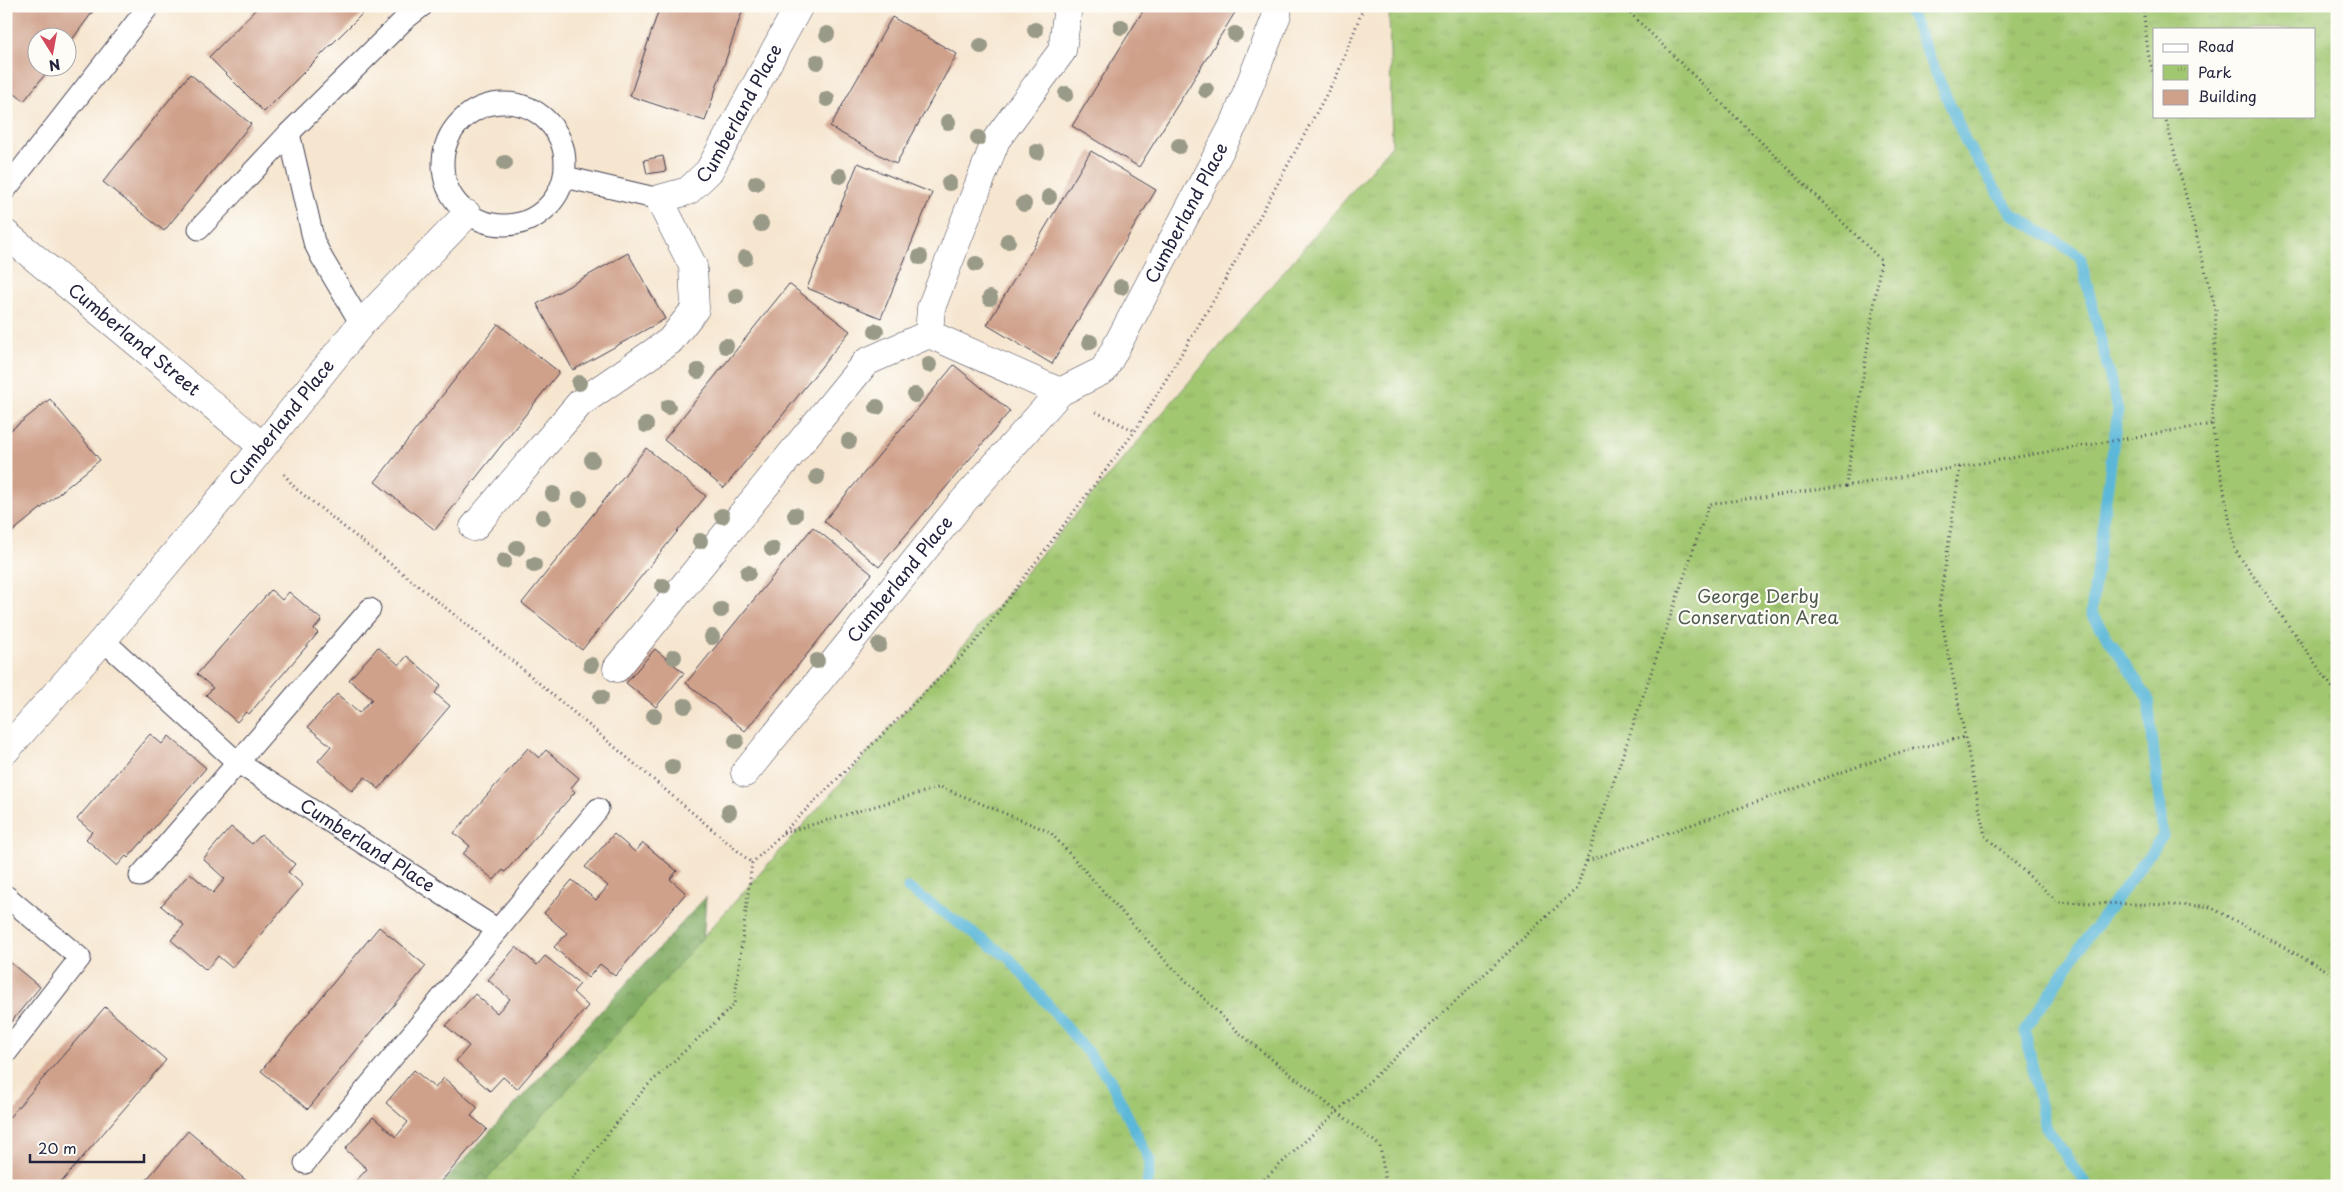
<svg xmlns="http://www.w3.org/2000/svg" width="2343" height="1192" font-family="'Playpen Sans',sans-serif">
<defs>
<pattern id="forest-crowns" width="20" height="18" patternUnits="userSpaceOnUse" patternTransform="scale(1.25)"><rect width="20" height="18" fill="#81ac63"/><path d="M2 6a3 3 0 1 1 6 0M12 15a3 3 0 1 1 6 0" fill="none" stroke="#698c53"/></pattern>
<pattern id="park-tufts" width="24" height="20" patternUnits="userSpaceOnUse" patternTransform="scale(1.25)"><rect width="24" height="20" fill="#a2c771"/><path d="M3 7l-1-3M5 7V3M7 7l1-3M15 17l-1-3M17 17v-4M19 17l1-3" fill="none" stroke="#8bab63"/></pattern>
</defs>
<rect width="100%" height="100%" fill="#fdfcf7"/>
<filter id="ink" filterUnits="userSpaceOnUse"><feTurbulence type="fractalNoise" baseFrequency=".02" numOctaves="2"/><feDisplacementMap in="SourceGraphic" scale="10" xChannelSelector="R" yChannelSelector="G"/><feConvolveMatrix kernelMatrix="1 2 1 2 8 2 1 2 1" color-interpolation-filters="sRGB"/></filter>
<filter id="wash" filterUnits="userSpaceOnUse"><feTurbulence type="fractalNoise" baseFrequency=".0096" numOctaves="4" result="noise"/><feDisplacementMap in="SourceGraphic" scale="20" xChannelSelector="R" yChannelSelector="G"/><feGaussianBlur stdDeviation="1.12" result="paint"/><feColorMatrix in="noise" values="0 0 0 0 0 0 0 0 0 0 0 0 0 0 0 0 0 1.4 0 .05"/><feComposite in="paint" operator="in"/></filter>
<g filter="url(#wash)">
<rect width="100%" height="100%" fill="#f6e6d0"/>
<!-- forest -->
<path fill="url(#forest-crowns)" stroke="#52674f" d="M706,897L699,1000L541,1186H440Z"/>
<!-- park -->
<path fill="url(#park-tufts)" stroke="#627456" fill-rule="evenodd" d="M1389,6H2337V1186H481L962,647L1392,145ZM2154,29H2314V116H2154Z"/>
<g fill="none" stroke-linecap="round" stroke-linejoin="round">
<!-- stream -->
<g stroke="#5bb8d9" stroke-width="11">
<path d="M1907,6L1967,144L2011,213L2080,256L2118,410L2091,613L2148,698L2163,836L2084,942L2025,1030L2044,1124L2087,1186"/>
<path d="M908,888L1009,958L1109,1078L1150,1161L1147,1186"/>
</g>
</g>
<g id="blocks">
<!-- building -->
<g fill="#cfa08a">
<path d="M6,6H97L68,45V38H38V68H50L24,101L6,87Z"/>
<path d="M259,6H358L364,12L264,112L209,57Z"/>
<path d="M660,6H744L705,121L630,96Z"/>
<path d="M1146,6H1239L1139,167L1072,126Z"/>
<path d="M892,17L957,54L896,164L830,127Z"/>
<path d="M190,74L251,124L164,231L103,182Z"/>
<path d="M1091,151L1156,190L1052,364L987,325Z"/>
<path d="M663,156L666,171L647,174L644,160Z"/>
<path d="M858,163L932,193L881,318L807,288Z"/>
<path d="M628,253L665,319L573,370L537,304Z"/>
<path d="M789,284L850,331L724,488L664,440Z"/>
<path d="M498,324L559,372L435,530L375,482Z"/>
<path d="M954,365L1010,411L879,567L824,521Z"/>
<path d="M50,399L100,460L6,537V434Z"/>
<path d="M646,448L706,496L582,650L522,603Z"/>
<path d="M813,527L872,574L745,731L686,683Z"/>
<path d="M271,590L282,600L289,592L322,620L314,629L318,633L249,714L246,712L237,722L206,695L213,688L197,674Z"/>
<path d="M378,647L399,665L407,656L441,685L435,693L450,706L379,789L365,777L352,791L318,761L331,746L308,727L337,694L359,713L372,699L349,680Z"/>
<path d="M655,649L684,673L656,707L626,683Z"/>
<path d="M150,734L162,744L169,736L206,768L128,858L126,856L117,866L86,839L92,832L77,819Z"/>
<path d="M528,748L539,758L546,750L579,778L571,788L575,792L505,872L503,870L494,880L463,854L470,846L454,833Z"/>
<path d="M231,827L252,844L261,835L295,864L288,872L303,885L232,968L218,956L206,970L171,940L184,925L161,906L190,873L213,893L225,879L203,859Z"/>
<path d="M614,834L635,852L643,843L677,871L670,879L686,893L615,976L600,964L588,978L554,947L567,933L544,913L572,880L596,900L608,886L585,867Z"/>
<path d="M379,927L426,966L308,1109L261,1071Z"/>
<path d="M516,947L537,965L545,956L580,984L573,992L588,1006L517,1089L503,1077L490,1091L456,1061L469,1046L446,1026L475,994L497,1013L510,999L488,980Z"/>
<path d="M6,959L40,987L6,1028Z"/>
<path d="M105,1007L166,1060L58,1186H6V1121Z"/>
<path d="M414,1070L435,1088L444,1078L478,1108L471,1116L487,1129L437,1186H357L354,1183L367,1169L345,1149L373,1117L396,1137L408,1122L386,1103Z"/>
<path d="M188,1131L249,1183L247,1186H141Z"/>
</g>
</g>
</g>
<g filter="url(#ink)">
<use href="#blocks" fill-opacity="0" stroke="#423f51" stroke-width="1"/>
<g fill="none" stroke-linecap="round" stroke-linejoin="round">
<!-- service casing -->
<g stroke="#423f51" stroke-width="23">
<g id="service">
<circle cx="504" cy="164" r="61"/>
<path d="M289,133L314,242L322,258L361,324"/>
<path d="M565,177L659,199"/>
<path d="M6,189L149,6"/>
<path d="M199,229L289,133L404,20L422,6"/>
<path id="s1" d="M103,640L237,762L498,930"/>
<path d="M140,876L370,609"/>
<path d="M6,896L80,958L6,1053"/>
<path d="M305,1163L598,809"/>
</g>
</g>
<!-- minor casing -->
<g stroke="#423f51" stroke-width="29">
<g id="minor">
<path id="s2" d="M6,234L262,446"/>
<path d="M929,334L931,308L996,140L1062,51L1068,6"/>
<path id="s3" d="M474,527L580,403L670,341L695,309L693,266L659,199L688,191L709,171L799,6"/>
<path d="M617,668L866,362L929,334L1060,392"/>
<path id="s4" d="M6,750L103,640L237,479L361,324L467,214"/>
<path id="s5" d="M745,773L960,505L1060,392L1104,370L1236,120L1277,15L1278,6"/>
</g>
</g>
<!-- path -->
<g stroke="#423f51" stroke-width="3" stroke-dasharray="1 4" stroke-linecap="butt">
<path d="M1623,6L1881,260L1846,486L2212,424"/>
<path d="M2143,6L2148,53L2154,75"/>
<path d="M2165,116L2216,311L2212,424L2235,550L2337,694"/>
<path d="M1096,412L1135,431"/>
<path d="M1960,467L1939,607L1985,836L2058,902L2208,906L2337,976"/>
<path d="M284,474L295,488L514,662L752,863"/>
<path d="M783,833L941,787L1050,832L1164,959L1238,1032L1380,1146L1386,1186"/>
<path d="M1587,861L1897,753L1965,737"/>
<path d="M566,1186L646,1087L734,1005L752,863L973,645L1135,431L1218,293L1338,73L1364,6"/>
<path d="M1257,1186L1577,888L1709,504L1846,486"/>
</g>
<!-- service -->
<use href="#service" stroke="#fff" stroke-width="21"/>
<!-- minor -->
<use href="#minor" stroke="#fff" stroke-width="28"/>
</g>
<!-- trees -->
<g fill="#9a9a88">
<circle cx="1121" cy="27" r="8"/>
<circle cx="1035" cy="30" r="8"/>
<circle cx="827" cy="34" r="8"/>
<circle cx="1235" cy="34" r="8"/>
<circle cx="981" cy="46" r="8"/>
<circle cx="817" cy="62" r="8"/>
<circle cx="1206" cy="90" r="8"/>
<circle cx="1066" cy="94" r="8"/>
<circle cx="827" cy="99" r="8"/>
<circle cx="948" cy="122" r="8"/>
<circle cx="978" cy="138" r="8"/>
<circle cx="1179" cy="146" r="8"/>
<circle cx="1037" cy="152" r="8"/>
<circle cx="505" cy="163" r="8"/>
<circle cx="840" cy="176" r="8"/>
<circle cx="756" cy="183" r="8"/>
<circle cx="949" cy="183" r="8"/>
<circle cx="1049" cy="197" r="8"/>
<circle cx="1024" cy="204" r="8"/>
<circle cx="761" cy="224" r="8"/>
<circle cx="1008" cy="241" r="8"/>
<circle cx="920" cy="257" r="8"/>
<circle cx="745" cy="258" r="8"/>
<circle cx="976" cy="264" r="8"/>
<circle cx="1121" cy="287" r="8"/>
<circle cx="736" cy="296" r="8"/>
<circle cx="990" cy="298" r="8"/>
<circle cx="876" cy="331" r="8"/>
<circle cx="1090" cy="342" r="8"/>
<circle cx="726" cy="346" r="8"/>
<circle cx="929" cy="365" r="8"/>
<circle cx="698" cy="371" r="8"/>
<circle cx="579" cy="383" r="8"/>
<circle cx="915" cy="395" r="8"/>
<circle cx="668" cy="407" r="8"/>
<circle cx="877" cy="407" r="8"/>
<circle cx="646" cy="425" r="8"/>
<circle cx="849" cy="441" r="8"/>
<circle cx="592" cy="460" r="8"/>
<circle cx="817" cy="477" r="8"/>
<circle cx="553" cy="494" r="8"/>
<circle cx="580" cy="499" r="8"/>
<circle cx="795" cy="515" r="8"/>
<circle cx="722" cy="516" r="8"/>
<circle cx="543" cy="517" r="8"/>
<circle cx="700" cy="541" r="8"/>
<circle cx="517" cy="548" r="8"/>
<circle cx="772" cy="549" r="8"/>
<circle cx="504" cy="561" r="8"/>
<circle cx="534" cy="565" r="8"/>
<circle cx="748" cy="573" r="8"/>
<circle cx="663" cy="586" r="8"/>
<circle cx="721" cy="610" r="8"/>
<circle cx="712" cy="637" r="8"/>
<circle cx="879" cy="645" r="8"/>
<circle cx="674" cy="657" r="8"/>
<circle cx="817" cy="661" r="8"/>
<circle cx="591" cy="665" r="8"/>
<circle cx="601" cy="697" r="8"/>
<circle cx="685" cy="706" r="8"/>
<circle cx="654" cy="716" r="8"/>
<circle cx="736" cy="741" r="8"/>
<circle cx="672" cy="767" r="8"/>
<circle cx="729" cy="812" r="8"/>
</g>
</g>
<g text-anchor="middle" stroke-width="4.5" stroke-linejoin="round" paint-order="stroke">
<!-- street labels -->
<g font-size="18" fill="#22223b" stroke="#fdfcf7">
<text dy="6" stroke="none"><textPath href="#s3" startOffset="555">Cumberland Place</textPath></text>
<text dy="6" stroke="none"><textPath href="#s5" startOffset="721">Cumberland Place</textPath></text>
<text dy="6" stroke="none"><textPath href="#s2" startOffset="166">Cumberland Street</textPath></text>
<text dy="6" stroke="none"><textPath href="#s4" startOffset="428">Cumberland Place</textPath></text>
<text dy="6" stroke="none"><textPath href="#s5" startOffset="248">Cumberland Place</textPath></text>
<text dy="6" stroke="none"><textPath href="#s1" startOffset="336">Cumberland Place</textPath></text>
</g>
<!-- park labels -->
<g font-size="18" fill="#4f5c4e" stroke="#fdfcf7">
<text x="1758" y="603">George Derby<tspan x="1758" dy="21">Conservation Area</tspan></text>
</g>
</g>
<!-- margin -->
<rect width="2343" height="1192" fill="none" stroke="#fdfcf7" stroke-width="25"/>
<!-- legend -->
<rect x="2153" y="28" width="162" height="90" fill="#fdfcf7" stroke="#a5a5ac"/>
<rect x="2163" y="44" width="25" height="8" fill="#ffffff" stroke="#a5a5ac"/>
<text x="2198" y="52" font-size="15" fill="#22223b">Road</text>
<rect x="2163" y="65" width="25" height="15" fill="url(#park-tufts)" stroke="#a5a5ac"/>
<text x="2198" y="78" font-size="15" fill="#22223b">Park</text>
<rect x="2163" y="90" width="25" height="15" fill="#cfa08a" stroke="#a5a5ac"/>
<text x="2198" y="102" font-size="15" fill="#22223b">Building</text>
<!-- north arrow -->
<g transform="translate(52 52) rotate(169)"><circle r="24" fill="#fdfcf7" stroke="#a5a5ac"/>
<path d="M0-4L9 19L0 12L-9 19Z" fill="#d1495b"/>
<text y="-8" font-size="14" font-weight="bold" text-anchor="middle" fill="#22223b">N</text>
</g>
<!-- scale -->
<path d="M30 1154v8h114v-8" fill="none" stroke="#22223b" stroke-width="2.5"/>
<text x="38" y="1154" font-size="15" fill="#22223b" stroke="#fdfcf7" stroke-width="4" paint-order="stroke">20 m</text>
</svg>
